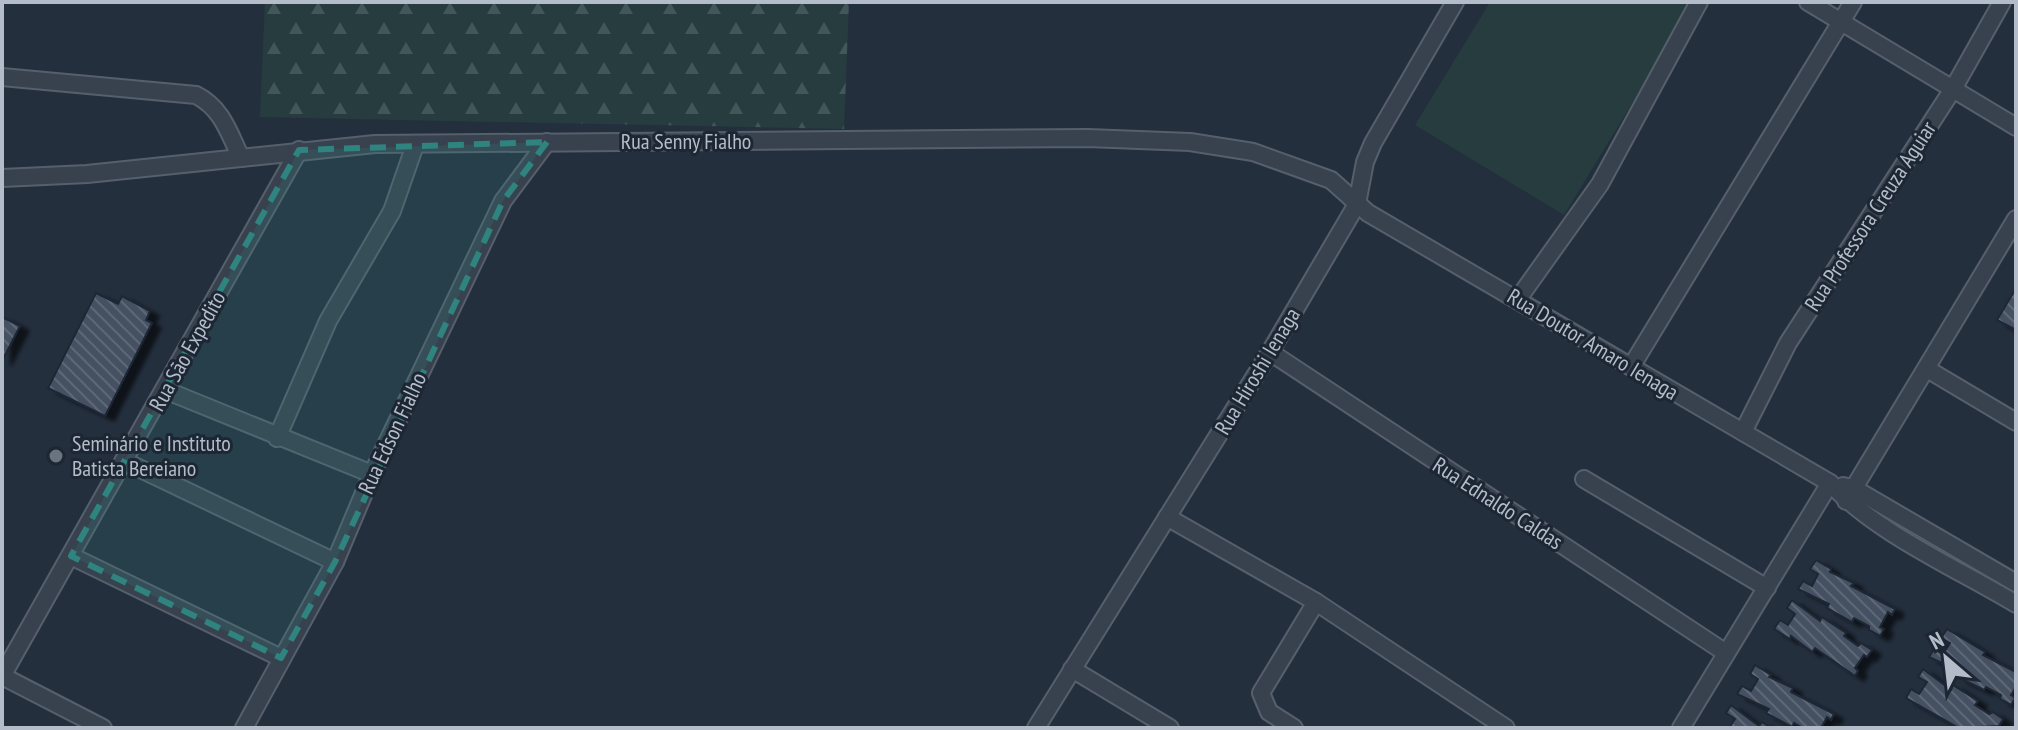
<svg xmlns="http://www.w3.org/2000/svg" width="2018" height="730" font-family="'PT Sans Narrow',sans-serif">
<defs>
<pattern id="forest-firs" width="22" height="20" patternUnits="userSpaceOnUse" patternTransform="scale(2)"><rect width="22" height="20" fill="#263c3f"/><path d="M5 1l3.5 6h-7zM16 11l3.5 6h-7z" fill="#435659"/></pattern>
<pattern id="building-back-hatch" width="6" height="6" patternUnits="userSpaceOnUse" patternTransform="scale(2)"><rect width="6" height="6" fill="#455162"/><path d="M-1 5l2 2M0 0l6 6M5-1l2 2" fill="none" stroke="#5d6877"/></pattern>
<filter id="shadow"><feDropShadow dx="9" dy="5" stdDeviation="2" flood-color="#0009"/></filter>
</defs>
<rect width="100%" height="100%" fill="#242f3e"/>
<!-- green -->
<path fill="#263c3f" d="M1490,2H1694L1564,215L1415,125Z"/>
<!-- forest -->
<path fill="url(#forest-firs)" d="M265,2H849L844,129L260,117Z"/>
<!-- building -->
<g fill="url(#building-back-hatch)" stroke="#1f2835" stroke-width="2" filter="url(#shadow)">
<path d="M2016,288V330L1997,320Z"/>
<path d="M96,293L118,304L122,296L150,311L146,320L152,323L105,416L48,388Z"/>
<path d="M2,317L20,326L2,361Z"/>
<path d="M1816,560L1831,569L1830,572L1854,583L1851,586L1895,609L1892,615L1888,612L1880,627L1884,629L1880,636L1869,630V626L1854,618L1852,622L1827,608L1829,604L1798,589L1803,581L1812,586L1818,574L1810,569Z"/>
<path d="M1792,600L1820,621L1822,617L1846,633L1844,636L1858,646L1861,643L1872,650L1867,657L1864,655L1855,668L1858,671L1855,676L1815,648L1812,652L1791,636L1790,639L1774,629L1780,620L1788,625L1795,614L1787,608Z"/>
<path d="M1947,629L1985,652L1983,655L2016,672V687L2011,695L2015,698L2011,705L2000,699L2001,695L1986,687L1984,690L1958,677L1961,672L1929,657L1934,649L1943,654L1950,643L1941,638Z"/>
<path d="M1755,665L1771,675L1769,677L1793,688L1791,692L1834,714L1831,720L1827,717L1821,728H1803L1794,723L1792,727L1766,713L1769,709L1737,694L1742,686L1751,691L1758,679L1750,674Z"/>
<path d="M1923,669L1951,690L1953,685L1978,701L1975,705L1989,714L1993,712L2003,719L1999,726L1959,728L1906,698L1911,689L1919,694L1927,682L1918,677Z"/>
<path d="M1731,705L1759,726L1762,722L1771,728H1729L1735,719L1726,713Z"/>
</g>
<g fill="none" stroke-linecap="round" stroke-linejoin="round">
<!-- street casing -->
<g stroke="#565f6c" stroke-width="20">
<g id="street">
<path d="M1808,2L2016,127"/>
<path d="M2,77L196,95C222,108 229,133 241,158"/>
<path d="M2,178L87,174L375,144L1088,138L1190,142L1253,152L1331,180L1368,213L1830,483C1876,533 1956,568 2016,604"/>
<path d="M1518,299L1600,184L1699,2"/>
<path d="M1270,352L1726,653"/>
<path d="M1631,367L1853,2"/>
<path d="M1927,369L2016,422"/>
<path d="M165,390L372,474"/>
<path d="M1743,432L1788,343L1953,89L2002,2"/>
<path d="M277,438L328,321L392,211L415,145"/>
<path d="M126,462L335,562"/>
<path d="M1584,479L1767,588"/>
<path d="M1843,486L1853,488L2016,583"/>
<path d="M1846,501L2016,219"/>
<path d="M1167,517L1316,602L1506,728"/>
<path d="M71,556L281,658"/>
<path d="M1072,669L1170,728"/>
<path d="M2,676L299,150"/>
<path d="M2,676L103,728"/>
<path d="M244,728L335,562L372,474L503,201L547,142"/>
<path d="M1036,728L1270,352L1357,204L1365,162L1373,143L1455,2"/>
<path d="M1294,728L1269,712L1261,693L1316,602"/>
<path d="M1681,728L1830,483"/>
</g>
</g>
<!-- street -->
<use href="#street" stroke="#38414e" stroke-width="16"/>
</g>
<!-- marked area -->
<path fill="#308480" fill-opacity="0.2" stroke="#308480" stroke-width="6" stroke-dasharray="16 10" stroke-linejoin="round" d="M547,142L503,201L335,562L281,658L71,556L299,150Z"/>
<!-- markers -->
<circle fill="#6b7280" stroke="#1d2633" stroke-width="3" cx="56" cy="456" r="8"/>
<g text-anchor="middle" stroke-width="6" stroke-linejoin="round" paint-order="stroke">
<!-- street labels -->
<g font-size="22" fill="#b4bcc9" stroke="#1d2633">
<text x="686" y="149">Rua Senny Fialho</text>
<text transform="translate(1870 216) rotate(-57)" y="8">Rua Professora Creuza Aguiar</text>
<text transform="translate(1593 344) rotate(31)" y="8">Rua Doutor Amaro Ienaga</text>
<text transform="translate(187 351) rotate(-61)" y="8">Rua São Expedito</text>
<text transform="translate(1257 371) rotate(-59)" y="8">Rua Hiroshi Ienaga</text>
<text transform="translate(392 433) rotate(-65)" y="8">Rua Edson Fialho</text>
<text transform="translate(1498 503) rotate(33)" y="8">Rua Ednaldo Caldas</text>
</g>
<!-- poi labels -->
<g font-size="22" fill="#b4bcc9" stroke="#1d2633" text-anchor="start">
<text x="72" y="451">Seminário e Instituto<tspan x="72" dy="25">Batista Bereiano</tspan></text>
</g>
</g>
<!-- border -->
<rect width="2018" height="730" fill="none" stroke="#b4bcc9" stroke-width="8"/>
<!-- north arrow -->
<g transform="translate(1946 658) rotate(332)" stroke="#1d2633" stroke-width="6" paint-order="stroke">
<path d="M0-6L14 30L0 20L-14 30Z" fill="#b4bcc9"/>
<text y="-12" font-size="22" font-weight="bold" text-anchor="middle" fill="#b4bcc9">N</text>
</g>
</svg>
